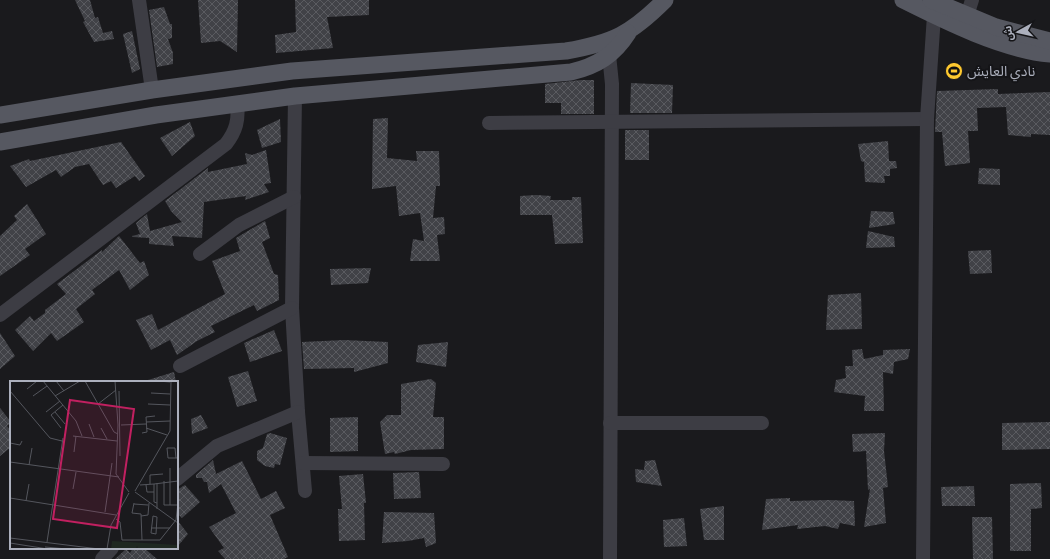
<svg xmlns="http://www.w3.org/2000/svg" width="1050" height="559" font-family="'Source Sans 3','Noto Sans Arabic',sans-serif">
<defs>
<pattern id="building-cross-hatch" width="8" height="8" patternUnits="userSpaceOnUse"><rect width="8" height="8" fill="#414247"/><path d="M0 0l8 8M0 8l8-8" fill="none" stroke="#5a5b60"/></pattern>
</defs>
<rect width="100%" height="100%" fill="#1a1a1d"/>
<!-- building -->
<g fill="url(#building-cross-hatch)">
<path d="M75,0H90L95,18L98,17L103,33L112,31L114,39L94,42L83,22L85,21Z"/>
<path d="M198,0H238L237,52L220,41L201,43Z"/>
<path d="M295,0H369V15L327,17L333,48L276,53L275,35L296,32Z"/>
<path d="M164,7L170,24H172V38L168,39L173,53V64L157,67L149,10Z"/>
<path d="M132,31L140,69L132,73L123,34Z"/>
<path d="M581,80H594V114H561V103H545V84Z"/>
<path d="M631,83L673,85L672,113H630Z"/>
<path d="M998,89V94L1050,92V135L1031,134V137L1008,135L1006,107L977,108L978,131H968L970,163L945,166L942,132H935L937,91Z"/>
<path d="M388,118L387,158L417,161L416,151H439L440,186H436L433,218L444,217L445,234L437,235L440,261H410L413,239L424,241L420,213L399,216L396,186L372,189L373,119Z"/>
<path d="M280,119L281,142L262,148L257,130Z"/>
<path d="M190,122L195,136L172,156L160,138Z"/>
<rect x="625" y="130" width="24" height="30"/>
<path d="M888,141L889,161H896L897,168L890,169V176H884L885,183L865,182L864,162L861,161L858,144Z"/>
<path d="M121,142L145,176L139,181L135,176L116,188L111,181L103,185L89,164L75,167L61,177L56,170L26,187L10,166L29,159L30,161Z"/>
<path d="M266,150L271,183L264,184L269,192L245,200L246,196L204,202L202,238L172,236L174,246L149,244V238L133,237L132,236L140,234L136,223L147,214L150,231L182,222L171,211L165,201L208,168V172L247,164L245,153L252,155Z"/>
<path d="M979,168L1000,169V185L978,184Z"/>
<path d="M536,195L551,196L550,200H572V197H581L583,243L555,244L552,215H520V196Z"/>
<path d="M27,204L46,234L25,249L30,255L0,276V236L17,220L14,216Z"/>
<path d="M871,211L893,212L895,224L869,228Z"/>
<path d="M265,221L270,238L262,242L274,274L278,275L279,300L257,311L254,305L211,326L215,332L197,341L177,355L170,340L151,350L136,320L152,314L158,330L225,294L212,261L240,251L236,238Z"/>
<path d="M868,231L894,237L895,247L866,248Z"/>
<path d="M119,236L140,263L144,261L149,275L130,290L119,270L92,290L95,294L76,309L84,322L57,341L51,333L33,351L15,330L30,316L34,321L45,313V310L66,294L57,284L102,250V252Z"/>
<path d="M991,250L992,273L970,274L968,251Z"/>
<path d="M371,268L368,283L331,285L330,269Z"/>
<path d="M861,293L862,329L826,330L828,295Z"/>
<path d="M274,330L282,351L250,362L244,343Z"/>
<path d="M0,333L15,356L0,369Z"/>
<path d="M344,340L388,342V363L354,372V368L304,369L302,342Z"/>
<path d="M448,342L446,367L416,362L418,345Z"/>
<path d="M862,349L864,359L883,355V350L910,349L908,359L894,362L893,374L883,372L884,411H864L865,396L834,392L836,380L846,378L845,366H853L852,350Z"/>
<path d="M248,371L257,401L237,407L228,377Z"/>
<path d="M174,372L176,382H148V380Z"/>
<path d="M431,379L436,383L433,417H444V449L411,450L395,454L394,452L385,454L380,422L387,415H401V384Z"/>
<path d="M0,408L11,422L7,426L11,431V447L0,456Z"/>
<path d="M201,415L208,428L192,434L191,419Z"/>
<path d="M358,417V451L330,452V418Z"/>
<path d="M1050,422V449L1002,450V423Z"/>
<path d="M270,433L287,438L280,465L275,464L274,468L265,466L257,460V451L263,448L267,434Z"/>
<path d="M885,433L884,451L888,487L883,488L886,523L864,527L870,489L868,490L866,451L853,452L852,434Z"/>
<path d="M213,460L216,474L242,461L261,499L276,491L285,508L270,515L288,557L284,559H225L218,551L224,548L209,527L236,513L221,484L209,493L207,482H204L202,478H196V475Z"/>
<path d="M655,460L662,486L636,482L635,469L644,470L645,461Z"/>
<path d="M419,472L421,498L394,499L393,473Z"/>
<path d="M363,474L366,503H364L365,540L339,541L338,509H342L339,476Z"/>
<path d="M1041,483L1042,508L1031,509V551H1010V484Z"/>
<path d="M185,485L200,502L182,518L177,513V490Z"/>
<path d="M974,486L975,506H942L941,487Z"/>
<path d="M790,498V501L829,500L854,501L855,526L840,523L838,529L825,526L797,529L798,525L762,530L766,499Z"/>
<path d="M724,506V540H704L700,509Z"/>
<path d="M384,512L434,513L436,543L426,547L424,538L408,541L382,543Z"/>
<path d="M972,517H992L993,559H973Z"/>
<path d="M684,518L687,546L664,547L663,520Z"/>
<path d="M177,520L188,534L177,547Z"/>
<path d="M133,548H144L157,559H115L126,549L130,553Z"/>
</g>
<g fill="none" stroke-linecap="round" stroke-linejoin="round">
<!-- minor -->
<g stroke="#3d3d44" stroke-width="14">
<path d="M139,0L152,90"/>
<path d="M967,16L972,0"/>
<path d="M608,45L612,84L610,559"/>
<path d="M295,96L292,308L298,412L305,491"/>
<path d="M489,123L927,119"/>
<path d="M200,254L239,225L294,197"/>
<path d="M0,315L226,144C236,131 239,120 237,104"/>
<path d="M180,366L292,308"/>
<path d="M610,423H762"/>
<path d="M303,463L443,464"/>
<path d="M177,479L217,446L298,412"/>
<path d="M102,559L112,548"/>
<path d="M923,559L927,119L934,15"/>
</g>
<!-- major -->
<g stroke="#565861" stroke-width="17">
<path d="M903,0C945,21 1003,50 1050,54"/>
<path d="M931,0L996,27L1050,41"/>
<path d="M0,115L152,90L292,71L566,51C613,43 631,34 665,0"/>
<path d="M0,142L156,115L295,96L571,72C597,66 614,55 628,33"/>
</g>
</g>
<!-- icons -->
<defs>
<g id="stadium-disc" transform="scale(0.9)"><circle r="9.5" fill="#ffc92f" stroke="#151518"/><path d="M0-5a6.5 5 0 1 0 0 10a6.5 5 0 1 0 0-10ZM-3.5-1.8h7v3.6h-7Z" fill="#111"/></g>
</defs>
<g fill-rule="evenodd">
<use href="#stadium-disc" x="954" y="71"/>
</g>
<g text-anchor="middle" stroke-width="4" stroke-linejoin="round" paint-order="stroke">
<!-- poi labels -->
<g font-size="14" fill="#acb0bd" stroke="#151518" text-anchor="start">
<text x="967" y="76">نادي العايش</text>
</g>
</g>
<!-- overview -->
<g transform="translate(10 381)">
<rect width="168" height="168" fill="#1a1a1d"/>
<path d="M102,160L168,164V168H128L127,165L126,168H101Z" fill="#1f2821"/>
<path fill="none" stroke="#54565d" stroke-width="1" d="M33,0L66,40L72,55M46,0L54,10M75,0L104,51L108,53M105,0L108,44L106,93L119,111M148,0L160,1M17,8L27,0M0,10L40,57L52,60M109,10L110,75M141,12L160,13M23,15L37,5M45,15L70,0M88,23L106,9M138,23L160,24M36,31L50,20M45,31L55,43M136,41L160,40M79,43L84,56M111,44L136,43M51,47L41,34L53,24M91,47L97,58M136,47L157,54M132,52L137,51L136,36L145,35M63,55L107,60M0,62L10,64L12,60M64,71L66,55M166,77L165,67H157L158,77H168M0,81L109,96M19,84L22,67M160,87V100M154,100V124H167M160,100V124M140,103V94L153,93M130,104L144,103M136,104L137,111H144M63,108L66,91M125,110L160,50L161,0M125,111L168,142M0,117L106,134M16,120L19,103M124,122L122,132L131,133L132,159M147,122L144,121V103L168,100M124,123L138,124M147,128V102M95,131L102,82M131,135L138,134L139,122M143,135L147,136L146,153L141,152ZM106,138L110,141L112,159H150L166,139L168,122M141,147H160M0,157L89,168M37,161L53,57M0,162L38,168M35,166L57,168M97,168L101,144L119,112"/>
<path fill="#c12060" fill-opacity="0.15" stroke="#c12060" stroke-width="2" d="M60,19L124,28L107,147L43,138Z"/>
<rect width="168" height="168" fill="none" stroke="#acb0bd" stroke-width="2"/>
</g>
<!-- north arrow -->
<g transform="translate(1018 32) rotate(262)" stroke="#151518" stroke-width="3" paint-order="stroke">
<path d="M0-3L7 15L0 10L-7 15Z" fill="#acb0bd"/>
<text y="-6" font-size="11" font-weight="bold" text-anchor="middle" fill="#acb0bd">ش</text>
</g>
</svg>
